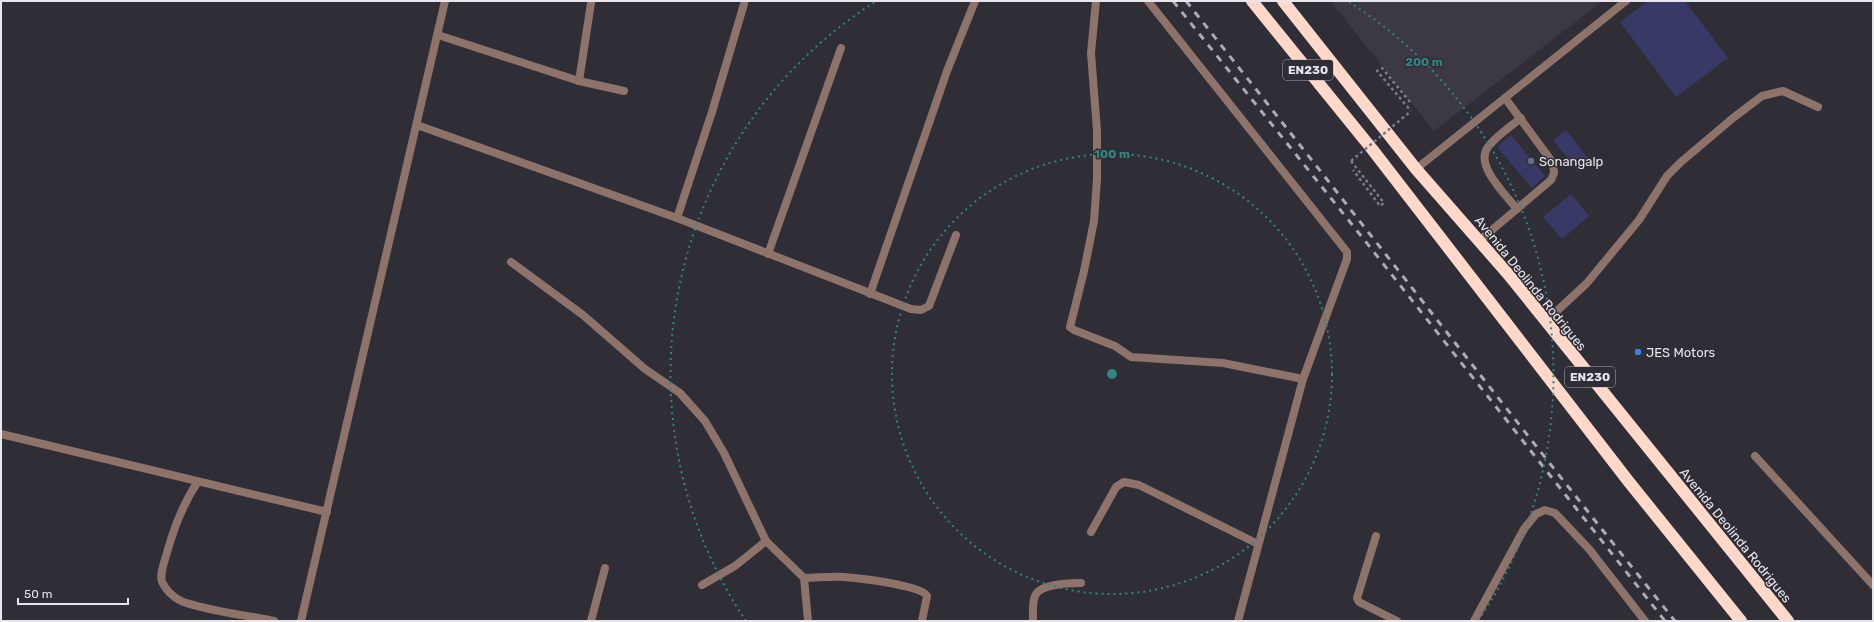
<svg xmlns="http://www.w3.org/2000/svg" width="1874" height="622" font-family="Rubik,sans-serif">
<rect width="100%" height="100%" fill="#2f2d35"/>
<!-- built -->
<path fill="#3c3844" d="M1330,1H1603L1434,131Z"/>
<!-- building -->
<g fill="#393967">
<path d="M1648,1H1685L1728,58L1676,97L1620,22Z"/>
<path d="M1566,130L1590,161L1578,171L1553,140Z"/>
<path d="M1511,135L1545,176L1532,188L1497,147Z"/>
<path d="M1571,194L1589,216L1562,239L1543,217Z"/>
</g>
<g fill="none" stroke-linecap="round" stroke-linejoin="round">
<!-- path -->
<g stroke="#7c7a81" stroke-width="2.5" stroke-dasharray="3 3" stroke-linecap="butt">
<path d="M1410,102L1382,68L1377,71L1411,111"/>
<path d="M1351,161L1384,203L1380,206L1353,170"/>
</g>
<!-- lane -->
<g stroke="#8d7369" stroke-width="8">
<path d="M1517,209C1506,195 1474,165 1488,147C1496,136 1510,127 1521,118"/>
<path d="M1479,241L1551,180L1554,173L1553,163L1505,98"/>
<path d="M1545,322L1587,283L1639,220L1667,176L1681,162L1733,118L1762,96L1783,91L1818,107"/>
<path d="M1,434L327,512"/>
<path d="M1755,456L1873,585"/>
<path d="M197,483C183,504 175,525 168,549C166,558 159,573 162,582C166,590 173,597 181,601C206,611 247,615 274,621"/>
</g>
<!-- street -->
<g stroke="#8d7369" stroke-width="8">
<path d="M1096,1L1091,53L1097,131V179L1094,221L1084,271L1070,327L1074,330L1115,346L1131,357L1223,363L1303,379"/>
<path d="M1148,1L1347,252V259L1303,379L1238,621"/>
<path d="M438,35L579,81L624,91"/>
<path d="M579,81L591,3"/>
<path d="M417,125L677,218L911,309L921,310L929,306L956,235"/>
<path d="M1416,169L1626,1"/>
<path d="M677,218L712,112L744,4"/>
<path d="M768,254L841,48"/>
<path d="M511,262L583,315L645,369L680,393L705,421L724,453L766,541L804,578C817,578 831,576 844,577C858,578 921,585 927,596L922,621"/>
<path d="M870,294L947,71L975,1"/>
<path d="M1091,532L1116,487L1124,482L1139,485L1258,544"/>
<path d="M1376,536L1357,598L1359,602L1397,621"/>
<path d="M804,578L808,621"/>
<path d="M702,585L735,566L766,541"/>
<path d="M301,621L445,1"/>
<path d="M591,621L605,568"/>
<path d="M1033,621C1033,613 1032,604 1035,596C1039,584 1070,583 1081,583"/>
<path d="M1474,621L1524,529L1536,514L1545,510L1555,513L1589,549L1645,621"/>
</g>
<!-- highway -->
<g stroke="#ffd8ca" stroke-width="12">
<path d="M1252,1L1372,149L1629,482L1741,621"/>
<path d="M1283,1L1416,169L1508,274L1788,621"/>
</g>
<!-- rail -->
<g stroke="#adabb1" stroke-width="3" stroke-dasharray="7 7" stroke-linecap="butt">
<path d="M1173,1L1362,237L1665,621"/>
<path d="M1186,1C1350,207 1510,415 1675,621"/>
</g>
<!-- path-bridge -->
<path stroke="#7c7a81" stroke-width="2.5" stroke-dasharray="3 3" stroke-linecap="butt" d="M1351,161L1411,111"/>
</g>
<!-- distance rings -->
<g fill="none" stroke="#2f8781" stroke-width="2" stroke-dasharray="2 4">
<circle cx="1112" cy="374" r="220"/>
<path d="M746 621A441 441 0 0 1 875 2M1349 2A441 441 0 0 1 1478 621"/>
</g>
<!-- markers -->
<circle fill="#5c6f8a" stroke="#2f2d35" stroke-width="1.5" cx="1531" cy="161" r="4"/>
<circle fill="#3f7fe0" stroke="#2f2d35" stroke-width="1.5" cx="1638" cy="352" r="4"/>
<g text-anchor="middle" stroke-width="3" stroke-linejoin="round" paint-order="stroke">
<!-- shield labels -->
<g fill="#2f2d35" stroke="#b0aeb4" stroke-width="1">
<rect x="1283" y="60" width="50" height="20" rx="3"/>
<rect x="1565" y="367" width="50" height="20" rx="3"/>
</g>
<g font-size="12" font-weight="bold" fill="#e7e6eb">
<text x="1308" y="74">EN230</text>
<text x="1590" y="381">EN230</text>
</g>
<!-- poi labels -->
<g font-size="13" fill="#e7e6eb" stroke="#2f2d35" text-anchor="start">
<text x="1539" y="166">Sonangalp</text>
<text x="1646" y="357">JES Motors</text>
</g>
<!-- street labels -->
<g font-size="13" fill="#e7e6eb" stroke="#2f2d35">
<text transform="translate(1531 283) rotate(51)" y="5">Avenida Deolinda Rodrigues</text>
<text transform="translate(1736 535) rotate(51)" y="5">Avenida Deolinda Rodrigues</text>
</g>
</g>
<circle cx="1112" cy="374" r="6" fill="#2f8781" stroke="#2f2d35" stroke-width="2"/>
<g font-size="12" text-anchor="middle" font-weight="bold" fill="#2f8781" stroke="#2f2d35" stroke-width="3" stroke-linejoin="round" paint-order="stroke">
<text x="1424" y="66">200 m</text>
<text x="1112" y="158">100 m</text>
</g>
<!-- border -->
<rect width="1874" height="622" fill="none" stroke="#e7e6eb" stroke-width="4"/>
<!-- scale -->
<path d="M18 598v6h110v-6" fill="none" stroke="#e7e6eb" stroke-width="2"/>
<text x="24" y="598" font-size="12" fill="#e7e6eb" stroke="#2f2d35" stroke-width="3" paint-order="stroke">50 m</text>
</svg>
